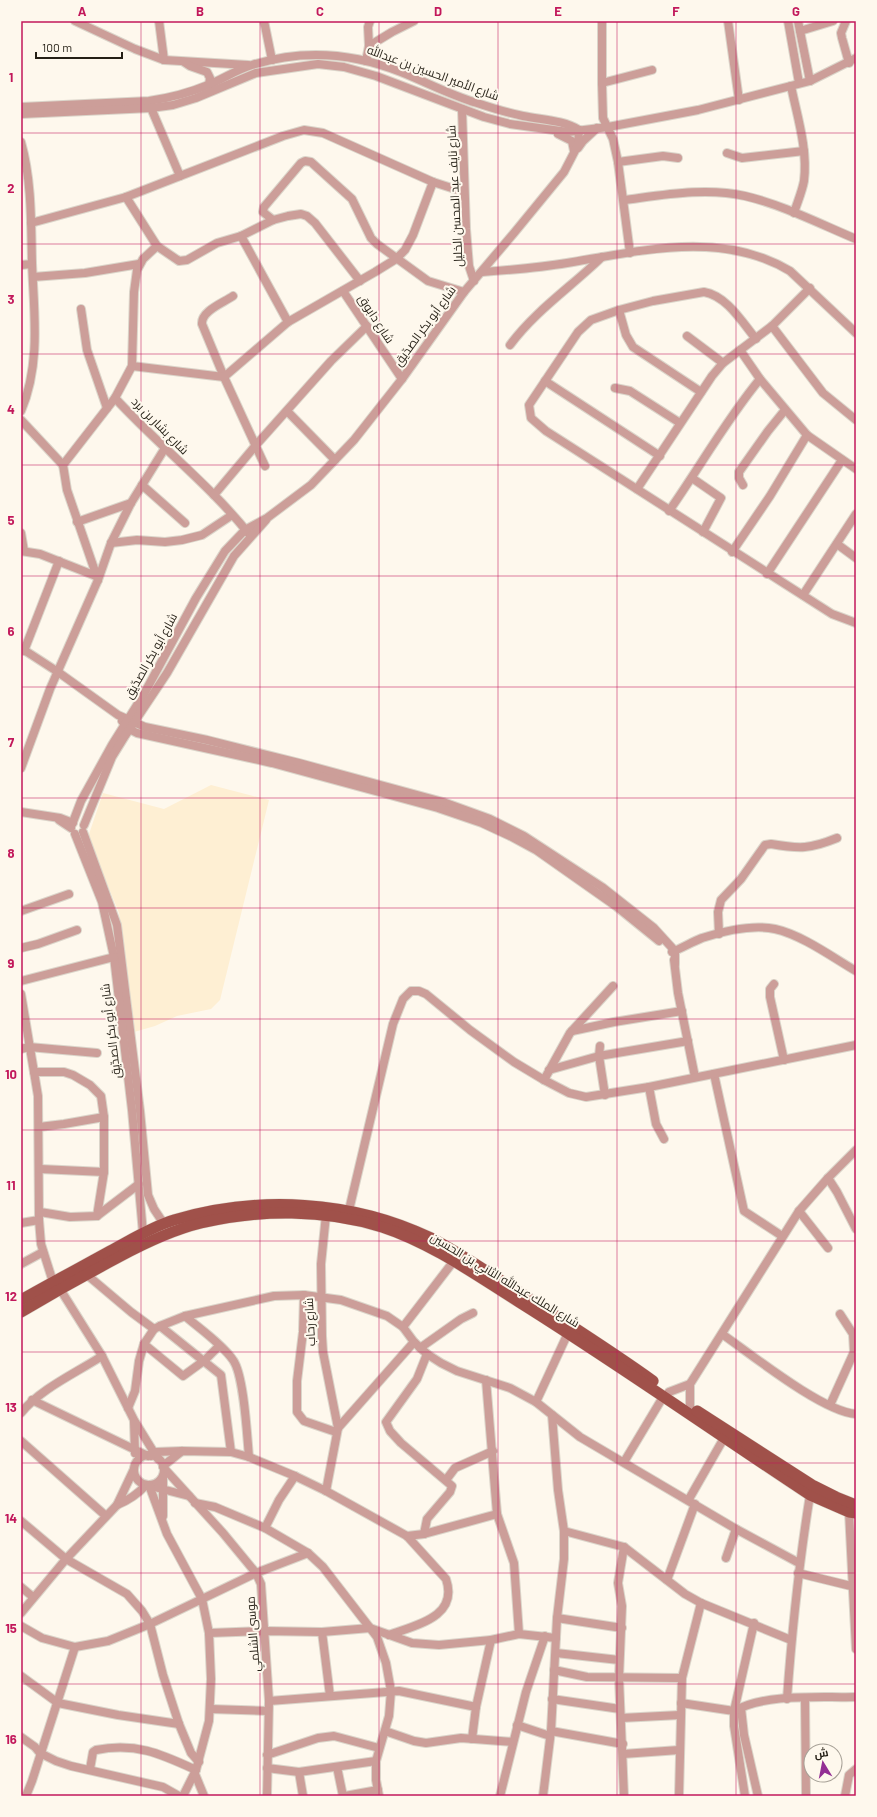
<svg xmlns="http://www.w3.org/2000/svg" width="877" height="1817" font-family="Barlow,Cairo,sans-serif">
<rect width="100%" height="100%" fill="#fef8ed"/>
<!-- built -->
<path fill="#feefd3" d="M211,785L269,800L220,1000L211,1009L177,1016L155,1026L134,1032L119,913L88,837L103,793L164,809Z"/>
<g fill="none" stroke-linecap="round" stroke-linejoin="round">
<!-- minor casing -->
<g stroke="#dbd5ca" stroke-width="10">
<g id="minor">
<path d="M75,21L135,49L164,60L248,65"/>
<path d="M159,21L164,60"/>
<path d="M264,21L272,60"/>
<path d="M602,21V83L603,118L613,139L618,162L630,253"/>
<path d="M728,21L739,100"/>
<path d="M788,21L799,83"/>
<path d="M798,21L810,81"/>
<path d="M846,21L841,33L842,38L849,63"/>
<path d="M800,31L833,21"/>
<path d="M369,46L392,32L414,21"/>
<path d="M366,61L369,46L368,27L370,21"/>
<path d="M184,62L190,66L207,72L210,78L209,85"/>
<path d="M602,83L652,70"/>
<path d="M791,86C797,116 808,149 804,181C802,192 797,203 794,213"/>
<path d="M21,107L149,101C169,98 189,93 208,85C223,79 236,70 252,65C302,49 353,53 401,72C426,82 450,95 477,103C492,108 508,113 523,116C542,120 563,120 579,130"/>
<path d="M151,108L180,176"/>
<path d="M462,109L466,229L469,266L474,281"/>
<path d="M21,114L151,108L173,105L196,98L256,73L318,64L344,67L376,76L484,117L510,124L568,132L608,127L698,110L810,81L856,58"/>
<path d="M558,134L572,141L574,151"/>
<path d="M21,142C32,181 31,224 32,263C34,313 41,364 21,411"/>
<path d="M578,148L583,141L597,128"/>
<path d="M727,153L742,158L804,151"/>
<path d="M618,162L663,156L678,158"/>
<path d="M126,197L157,246L179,261L187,260L217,243L241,236L273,220L288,216L301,214L307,216L315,223L360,281"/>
<path d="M624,200C663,195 706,187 745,196C783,205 820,224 856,239"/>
<path d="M273,220L263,212L264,207L301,163L305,161L311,162L352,199L371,238L377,244L428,281L464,292"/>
<path d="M31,223L126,197L283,136L304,130L323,133L433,182L464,192"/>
<path d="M241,236L288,322"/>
<path d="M21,265L32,264"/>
<path d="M482,272C510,270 538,268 567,263C640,251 722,230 790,271L856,333"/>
<path d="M33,277L85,273L139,264"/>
<path d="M343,291L402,379"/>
<path d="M233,296C223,303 201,311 202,324L224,377L265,466"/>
<path d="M81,309L87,350L107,408"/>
<path d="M619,310L626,335L633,347L701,392"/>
<path d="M772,326L823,393L856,420"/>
<path d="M687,336L723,363"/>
<path d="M756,339C742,322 727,296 704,292L653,301L619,310L591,320L578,332L529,405L531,418L546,431L832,614L856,623"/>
<path d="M510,345C535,311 571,287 602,257"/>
<path d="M740,350L760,379L807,435L856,469"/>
<path d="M132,366L224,377L288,322L375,272L396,259L405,250L413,235L433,182"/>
<path d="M545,381L660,456"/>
<path d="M615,388L630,391L680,423"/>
<path d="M115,398C158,445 209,484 249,534"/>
<path d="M287,411L335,460"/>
<path d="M21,420L63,465"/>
<path d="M692,478L721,498L703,532"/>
<path d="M142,485L185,523"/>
<path d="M743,485L739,478V472L768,431L785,410"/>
<path d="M637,489L712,376L723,363L772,326L810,288"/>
<path d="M214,495L256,445L331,361L367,326"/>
<path d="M669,511C700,467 726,420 760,379"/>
<path d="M77,522L131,503"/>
<path d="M21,533L24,551"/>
<path d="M111,543L137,540L165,542L182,540L202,535L232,515"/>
<path d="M837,544L856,558"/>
<path d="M21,551L40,554L96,576"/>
<path d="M732,552L770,496L807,435"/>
<path d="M767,574L842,460"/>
<path d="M98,580L67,490L63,465L115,398L132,366L134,292L137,270L143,259L157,246"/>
<path d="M803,595L856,514"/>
<path d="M21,648L58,672L118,715L145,727L207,740L299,763L443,802L490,819L524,836L602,887L654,928L675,951V964"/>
<path d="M24,651L59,561"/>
<path d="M122,721L129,729L137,733L272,763L438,808L482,823L510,836L536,850L617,907L659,941"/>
<path d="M21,768L50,689L98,580L111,543L131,503L165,448"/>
<path d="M21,812L60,818L73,823"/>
<path d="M59,820L71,828"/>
<path d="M73,822L81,801L112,745L144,694L196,598L225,551L245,530L267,518L311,485L354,440L402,379L464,292L514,233L564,172L578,145L579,130"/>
<path d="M84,825L112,757L125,736L167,673L234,556L266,520"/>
<path d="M83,832L117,925L140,1111L148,1195L154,1209L164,1224"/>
<path d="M75,834L102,902L114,957L132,1110L143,1233"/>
<path d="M21,911L69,894"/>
<path d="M719,934L718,912L721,900L741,879L765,845L771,844C800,849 810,849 837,838"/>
<path d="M21,948L38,944L77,930"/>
<path d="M672,952C682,948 692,942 702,938C724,931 752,924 775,929C802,935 832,957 856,971"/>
<path d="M674,960L678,993L695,1077"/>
<path d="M21,981L114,957"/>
<path d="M774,984L770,989V997L784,1060"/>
<path d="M21,994L38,1096L39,1220L41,1244L53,1282"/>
<path d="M572,1031L614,1022L682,1011"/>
<path d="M600,1046L599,1056L605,1095"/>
<path d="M21,1049L29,1047L97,1053"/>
<path d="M549,1070L599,1056L688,1041"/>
<path d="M34,1072H64L73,1075L90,1085L101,1096L104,1117V1172L97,1216"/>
<path d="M714,1074L744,1211L782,1236"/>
<path d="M544,1080L570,1033L613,986"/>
<path d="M649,1087L656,1124L664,1139"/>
<path d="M39,1127L64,1124L104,1117"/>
<path d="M40,1169L104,1172"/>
<path d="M828,1178L837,1192L856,1229"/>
<path d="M349,1210L393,1024L403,999L411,991H419L426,994L470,1030L514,1062L544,1080L569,1093L586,1097L649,1087L856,1045"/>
<path d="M799,1211L828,1248"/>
<path d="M40,1212L70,1217L97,1216L139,1184"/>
<path d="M326,1215L321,1264L322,1336L323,1352L338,1428"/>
<path d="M21,1223L39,1220"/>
<path d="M21,1264L43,1252"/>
<path d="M86,1274L131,1312L154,1329"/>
<path d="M60,1289L102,1356L134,1420L158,1459"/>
<path d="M304,1295L303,1332L297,1381V1412L304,1421L336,1432"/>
<path d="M185,1316C200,1329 222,1344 233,1360C244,1375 247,1435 249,1457"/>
<path d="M160,1326L221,1375L231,1452"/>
<path d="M403,1327L453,1262"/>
<path d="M722,1334C752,1355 823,1412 856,1414"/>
<path d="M144,1344L183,1376L205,1360L219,1346"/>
<path d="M420,1348L461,1319L473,1313"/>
<path d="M486,1380L497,1514L514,1563L519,1634"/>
<path d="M669,1392L690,1384"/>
<path d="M32,1400L148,1456"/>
<path d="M536,1402L568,1333"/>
<path d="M830,1405L854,1352L853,1334L840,1314"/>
<path d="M690,1406V1384L799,1211L828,1178L856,1150"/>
<path d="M128,1408L135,1391L139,1361L144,1344L154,1329L160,1326L185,1316L274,1296L304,1295L341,1300L387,1316L403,1327L414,1342L427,1354L441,1363L457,1371L510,1388L536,1402L580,1437L736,1529L799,1563"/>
<path d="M21,1413C40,1389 76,1373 102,1356"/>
<path d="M134,1421L135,1453"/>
<path d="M21,1441L106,1516"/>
<circle cx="149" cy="1470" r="15"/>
<path d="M151,1456L155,1452L182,1451L231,1452L249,1457L295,1476L326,1491L407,1536L446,1579C459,1617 416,1625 389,1635"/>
<path d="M624,1462L663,1397"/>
<path d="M163,1466L182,1451"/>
<path d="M163,1467L223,1533L256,1573L261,1584L269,1701L267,1796"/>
<path d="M134,1469L117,1505C129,1500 137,1495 146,1485"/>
<path d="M163,1476V1516"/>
<path d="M446,1480L455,1468L493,1451"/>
<path d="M149,1485L167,1534L202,1599L209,1633L211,1679L209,1721L196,1770L183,1796"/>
<path d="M158,1488L189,1496"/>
<path d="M326,1491L338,1428L414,1342"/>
<path d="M689,1499L724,1438"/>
<path d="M195,1503L215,1507L265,1528L308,1553L323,1567L377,1637L386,1663L391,1691L389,1716L376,1761V1780L379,1796"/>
<path d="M849,1512L856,1649"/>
<path d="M21,1521L66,1559L127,1594L142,1611L150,1624L163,1675L179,1724L191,1753L199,1762"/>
<path d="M265,1528L279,1500L295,1476"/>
<path d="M564,1531L624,1547L685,1594L701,1603L791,1640"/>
<path d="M424,1534L427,1519L450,1492L452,1486L401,1443L390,1431L386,1422L417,1379L427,1354"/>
<path d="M407,1536L424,1534L497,1514"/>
<path d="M624,1547L618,1583L622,1606L619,1678L624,1796"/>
<path d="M726,1558L736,1529"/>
<path d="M798,1573L855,1587"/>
<path d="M667,1580L695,1504"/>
<path d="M21,1587L33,1597"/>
<path d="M21,1613L66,1559L117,1505"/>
<path d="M557,1618L622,1628"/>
<path d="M21,1626L42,1638L75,1647L108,1641L150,1624L256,1573L308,1553"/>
<path d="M322,1632L330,1696"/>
<path d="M209,1633L265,1631L322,1632L370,1628L412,1643L439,1645L491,1640L519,1634L556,1638"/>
<path d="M556,1653L619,1660"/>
<path d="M554,1670L587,1677L682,1678"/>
<path d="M21,1676L58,1703L118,1715L179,1724"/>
<path d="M805,1698L806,1796"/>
<path d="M552,1699L620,1709"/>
<path d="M787,1699C792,1630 799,1563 810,1495"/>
<path d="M269,1701L399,1691L476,1707"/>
<path d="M681,1703L734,1711L754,1623"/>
<path d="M741,1708L744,1735L758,1796"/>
<path d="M210,1709L268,1711"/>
<path d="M621,1718L680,1715"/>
<path d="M517,1725L550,1736"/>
<path d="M385,1731L414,1741L426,1743L461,1738L513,1742"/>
<path d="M551,1731L623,1744"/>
<path d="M21,1737L35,1747L40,1753L56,1761L71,1766L163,1787L179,1796"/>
<path d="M472,1739L476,1707L491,1640"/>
<path d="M623,1754L679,1750"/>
<path d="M267,1755L318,1738L334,1736L379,1748"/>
<path d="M337,1767L343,1796"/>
<path d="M267,1768L299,1772L376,1761"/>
<path d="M90,1769L93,1752L96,1750C136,1742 161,1754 196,1770"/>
<path d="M299,1772L303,1796"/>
<path d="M195,1774L204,1796"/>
<path d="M26,1796L32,1781L75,1647"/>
<path d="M345,1796L378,1790"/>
<path d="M500,1796L526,1692L545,1636"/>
<path d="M543,1796L551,1731L557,1618L564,1559V1531L558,1490L552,1415"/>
<path d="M679,1796L682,1678L701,1603"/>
<path d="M745,1796L734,1726V1711C766,1693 819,1698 856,1697"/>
<path d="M845,1796L849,1775L856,1769"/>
</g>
</g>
<!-- major casing -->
<g stroke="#dbd5ca" stroke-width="12">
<g id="major">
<path d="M21,1300C51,1283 81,1267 110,1251C131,1240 151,1227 174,1220C258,1195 352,1200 431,1238C462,1254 491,1275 521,1293C565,1322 610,1350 653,1381"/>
<path d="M21,1312C53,1293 85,1275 119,1257C145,1243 172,1230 201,1223C260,1209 324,1209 382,1227C431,1243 476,1275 519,1302C618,1364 713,1431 810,1495L849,1512L856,1513"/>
<path d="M697,1411L812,1485L836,1497L856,1505"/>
</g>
</g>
<!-- minor -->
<use href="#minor" stroke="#cc9e99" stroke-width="8"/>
<!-- major -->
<use href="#major" stroke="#a0514a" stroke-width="11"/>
</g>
<!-- grid -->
<path fill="none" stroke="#c2185b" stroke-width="1" stroke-opacity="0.55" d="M141,21V1796M260,21V1796M379,21V1796M498,21V1796M617,21V1796M736,21V1796M21,133H856M21,244H856M21,354H856M21,465H856M21,576H856M21,687H856M21,798H856M21,908H856M21,1019H856M21,1130H856M21,1241H856M21,1352H856M21,1463H856M21,1573H856M21,1684H856"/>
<g text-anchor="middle" stroke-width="4" stroke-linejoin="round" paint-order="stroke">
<!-- street labels -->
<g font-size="12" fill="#241f15" stroke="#fef8ed">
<text transform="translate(433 73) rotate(20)" y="4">شارع الأمير الحسين بن عبدالله</text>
<text transform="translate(455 196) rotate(-93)" y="4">شارع نايف عبد المحسن الخليل</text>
<text transform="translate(376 319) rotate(57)" y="4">شارع دابوق</text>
<text transform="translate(425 326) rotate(-54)" y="4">شارع أبو بكر الصدّيق</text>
<text transform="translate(160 426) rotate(45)" y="4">شارع بشار بن برد</text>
<text transform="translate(151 656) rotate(-61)" y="4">شارع أبو بكر الصدّيق</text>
<text transform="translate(111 1031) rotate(-97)" y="4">شارع أبو بكر الصدّيق</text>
<text transform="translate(505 1280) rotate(31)" y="4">شارع الملك عبدالله الثاني بن الحسين</text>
<text transform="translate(310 1322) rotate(-93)" y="4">شارع رحاب</text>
<text transform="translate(253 1634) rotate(-94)" y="4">موسى الشلمي</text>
</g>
</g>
<!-- border -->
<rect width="877" height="1817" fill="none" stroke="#fef8ed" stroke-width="44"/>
<!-- north arrow -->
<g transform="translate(823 1763) rotate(350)"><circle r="19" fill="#fef8ed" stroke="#a7a197"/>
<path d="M0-3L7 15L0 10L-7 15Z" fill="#932e94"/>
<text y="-6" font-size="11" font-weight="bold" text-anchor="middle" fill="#241f15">ش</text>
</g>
<!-- scale -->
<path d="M36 52v6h86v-6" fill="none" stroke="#241f15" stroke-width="2"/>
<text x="42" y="52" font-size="12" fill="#241f15" stroke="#fef8ed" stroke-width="3" paint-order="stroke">100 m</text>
<rect x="22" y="22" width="833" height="1773" fill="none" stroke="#c2185b" stroke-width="1.5"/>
<g font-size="13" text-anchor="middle" font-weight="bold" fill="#c2185b">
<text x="82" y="16">A</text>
<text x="200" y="16">B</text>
<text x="320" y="16">C</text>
<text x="438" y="16">D</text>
<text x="558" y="16">E</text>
<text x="676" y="16">F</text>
<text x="796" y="16">G</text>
<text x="11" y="82">1</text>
<text x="11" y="193">2</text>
<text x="11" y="304">3</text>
<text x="11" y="414">4</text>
<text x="11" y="525">5</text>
<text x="11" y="636">6</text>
<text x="11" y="747">7</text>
<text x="11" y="858">8</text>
<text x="11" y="968">9</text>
<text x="11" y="1079">10</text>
<text x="11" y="1190">11</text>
<text x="11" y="1301">12</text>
<text x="11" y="1412">13</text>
<text x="11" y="1523">14</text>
<text x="11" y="1633">15</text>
<text x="11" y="1744">16</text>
</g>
</svg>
